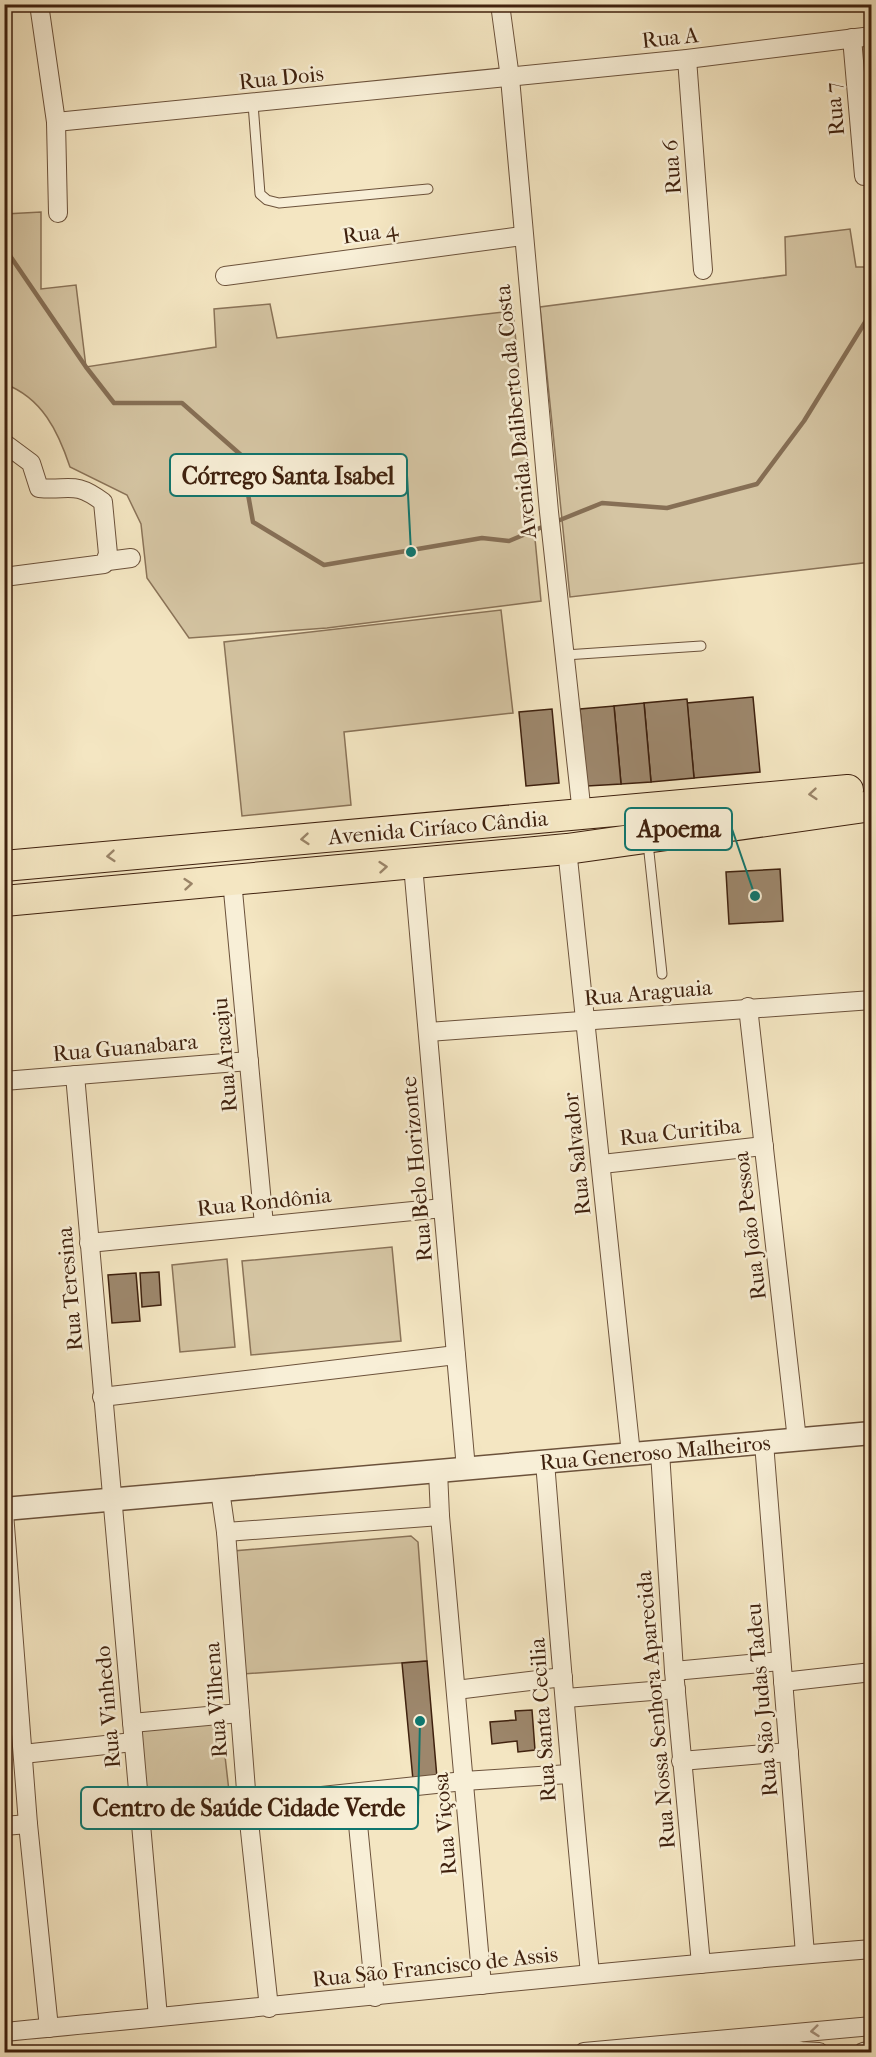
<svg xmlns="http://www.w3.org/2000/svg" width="876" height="2057" font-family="'IM FELL French Canon',serif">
<rect width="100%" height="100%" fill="#f4e6c2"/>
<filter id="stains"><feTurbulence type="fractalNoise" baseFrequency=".00333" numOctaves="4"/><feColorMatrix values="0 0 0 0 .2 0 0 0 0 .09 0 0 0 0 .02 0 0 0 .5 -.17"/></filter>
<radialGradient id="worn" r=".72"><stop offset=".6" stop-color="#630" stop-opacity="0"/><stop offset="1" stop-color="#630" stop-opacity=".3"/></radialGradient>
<!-- green -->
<g fill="#d5c5a3" stroke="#8a7358" stroke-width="1.5">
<path d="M41,212V289L76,285L86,367L216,347L214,309L270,304L277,338L513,311L541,601L327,628L189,638L147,578L141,524L127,495L70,467C58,431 42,398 5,384V214Z"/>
<path d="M850,229L856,267H871V562L570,597L540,307L786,275L785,237Z"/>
<path d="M501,610L513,713L344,732L351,805L242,816L224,642Z"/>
<path d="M392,1247L401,1341L251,1355L242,1261Z"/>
<path d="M227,1259L235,1347L180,1352L172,1265Z"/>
<path d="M411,1536L418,1542L427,1661L243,1674L233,1551Z"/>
<path d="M221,1721L230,1800L142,1809L139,1729Z"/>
<path d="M4,1758L12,1824L4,1825Z"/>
<path d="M759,2044L766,2052H629Z"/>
</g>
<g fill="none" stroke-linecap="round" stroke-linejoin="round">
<!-- stream -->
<g stroke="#866f55" stroke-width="4.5">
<path d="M4,247L86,367L114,403H182L241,455L253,522L324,565L482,538L509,541L547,525"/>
<path d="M555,522L602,503L667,508L757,484L804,421L872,311"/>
</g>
</g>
<!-- building -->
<g fill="#9d876c" stroke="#3f210e" stroke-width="1.5">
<path d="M753,697L760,772L694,778L687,703Z"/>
<path d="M687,699L694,778L651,782L644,703Z"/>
<path d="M644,703L651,782L621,784L614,706Z"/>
<path d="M614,706L621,784L587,786L580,709Z"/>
<path d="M552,709L559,783L526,786L519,712Z"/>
<path d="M780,869L783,921L729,924L726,872Z"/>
<path d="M159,1272L161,1305L142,1307L140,1273Z"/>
<path d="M136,1273L140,1321L112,1323L108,1275Z"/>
<path d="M427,1661L437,1778L413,1780L402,1663Z"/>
<path d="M532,1710L535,1750L518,1752L517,1741L492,1744L490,1722L516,1720L515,1711Z"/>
</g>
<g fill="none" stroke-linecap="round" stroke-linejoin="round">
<!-- service casing -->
<g stroke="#6c523b" stroke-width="11">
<g id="service">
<path d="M253,104L260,194L267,200L279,203L428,189"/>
<path d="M565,655L701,646"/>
<path d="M648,843L662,974"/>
</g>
</g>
<!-- minor casing -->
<g stroke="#6c523b" stroke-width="20">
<g id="minor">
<path d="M39,4L56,122L58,213"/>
<path d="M500,4L510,78L549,512L582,814"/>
<path d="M852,38L864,176"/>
<path d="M687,59L703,270"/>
<path d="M56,122L687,59L872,36"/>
<path d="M225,276L522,236"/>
<path d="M4,443L31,463L39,488C69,491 74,480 103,502L108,554L104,564L4,577"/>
<path d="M108,561L131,558"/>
<path d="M567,849L631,1454"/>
<path d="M413,865L466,1469"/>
<path d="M232,880L264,1225"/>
<path d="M748,1007L797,1440"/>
<path d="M428,1032L872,1000"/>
<path d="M75,1075L158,2017"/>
<path d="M4,1081L249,1061"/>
<path d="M602,1164L764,1146"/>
<path d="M89,1243L443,1208"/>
<path d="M102,1397L456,1355"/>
<path d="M764,1443L805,1954"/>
<path d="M660,1452L674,1671L701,1964"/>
<path d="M545,1462C559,1633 572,1803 590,1973"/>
<path d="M220,1490L226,1532L247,1803L269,2008"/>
<path d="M4,1513L28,1824L49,2028"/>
<path d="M440,1516L482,1985"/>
<path d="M226,1532L440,1516L438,1471"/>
<path d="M674,1671L781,1661"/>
<path d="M783,1682L872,1672"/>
<path d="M456,1690L563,1677"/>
<path d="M566,1698L676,1689"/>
<path d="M132,1723L240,1713"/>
<path d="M23,1754L133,1742"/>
<path d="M681,1761L789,1752"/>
<path d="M355,1794L375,1997"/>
<path d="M141,1815L464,1781L569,1774"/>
<path d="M4,1826L28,1824"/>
<path d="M4,2032C294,2005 582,1972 872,1949"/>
<path d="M767,2040L801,2051L819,2052"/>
<path d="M584,2052L872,2026"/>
<path d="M863,2052L872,2050"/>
</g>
</g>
<!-- tertiary casing -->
<g stroke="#6c523b" stroke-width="25">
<path id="tertiary" d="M4,1509L872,1433"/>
</g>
<!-- trunk casing -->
<g stroke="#3f210e" stroke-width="32">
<g id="trunk">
<path d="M4,866L848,790"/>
<path d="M4,901L567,849L872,806"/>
</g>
</g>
<!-- service -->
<use href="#service" stroke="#f8efd7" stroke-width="9"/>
<!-- minor -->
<use href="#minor" stroke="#f8efd7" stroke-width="18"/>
<!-- tertiary -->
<use href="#tertiary" stroke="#f8efd7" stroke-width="22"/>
<!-- trunk -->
<use href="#trunk" stroke="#f4e6c2" stroke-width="30"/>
</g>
<!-- one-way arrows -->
<defs><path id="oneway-chevron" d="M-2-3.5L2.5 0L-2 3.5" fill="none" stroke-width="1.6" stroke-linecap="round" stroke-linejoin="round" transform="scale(1.5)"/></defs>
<g stroke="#9a8468">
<use href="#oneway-chevron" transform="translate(813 794) rotate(175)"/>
<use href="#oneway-chevron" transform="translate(305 839) rotate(175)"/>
<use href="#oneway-chevron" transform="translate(111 856) rotate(175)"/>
<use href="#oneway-chevron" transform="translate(383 867) rotate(-5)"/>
<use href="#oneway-chevron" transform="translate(188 884) rotate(-5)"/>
</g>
<use stroke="#a5927d" href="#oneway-chevron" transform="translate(815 2031) rotate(174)"/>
<g text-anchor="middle" stroke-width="5" stroke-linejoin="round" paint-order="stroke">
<!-- street labels -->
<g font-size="22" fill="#3f210e" stroke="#f8efd7">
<text transform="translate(670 37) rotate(-6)" y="8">Rua A</text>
<text transform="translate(281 77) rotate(-6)" y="8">Rua Dois</text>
<text transform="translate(834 109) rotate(-95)" y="8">Rua 7</text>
<text transform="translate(671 167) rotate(-94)" y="8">Rua 6</text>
<text transform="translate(370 232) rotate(-8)" y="8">Rua 4</text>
<text transform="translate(515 412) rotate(-96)" y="8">Avenida Daliberto da Costa</text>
<text transform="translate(438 827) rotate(-5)" y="8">Avenida Ciríaco Cândia</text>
<text transform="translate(648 992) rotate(-5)" y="8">Rua Araguaia</text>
<text transform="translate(125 1047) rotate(-5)" y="8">Rua Guanabara</text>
<text transform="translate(224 1055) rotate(-95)" y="8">Rua Aracaju</text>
<text transform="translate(680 1131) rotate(-6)" y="8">Rua Curitiba</text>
<text transform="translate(576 1154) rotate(-96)" y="8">Rua Salvador</text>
<text transform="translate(416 1169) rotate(-95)" y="8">Rua Belo Horizonte</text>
<text transform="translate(264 1201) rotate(-6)" y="8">Rua Rondônia</text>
<text transform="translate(749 1226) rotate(-97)" y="8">Rua João Pessoa</text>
<text transform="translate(69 1289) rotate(-95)" y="8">Rua Teresina</text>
<text transform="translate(655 1452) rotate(-5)" y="8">Rua Generoso Malheiros</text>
<text transform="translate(215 1700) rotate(-94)" y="8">Rua Vilhena</text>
<text transform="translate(761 1700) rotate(-95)" y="8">Rua São Judas Tadeu</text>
<text transform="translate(107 1707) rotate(-95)" y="8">Rua Vinhedo</text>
<text transform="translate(655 1710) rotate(-95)" y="8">Rua Nossa Senhora Aparecida</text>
<text transform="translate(542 1720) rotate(-94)" y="8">Rua Santa Cecilia</text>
<text transform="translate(444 1824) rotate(-95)" y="8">Rua Viçosa</text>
<text transform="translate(435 1966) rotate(-6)" y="8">Rua São Francisco de Assis</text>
</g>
</g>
<!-- callouts -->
<path fill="none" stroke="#0f766e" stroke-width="2" d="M411 552L407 475M755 896L732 829M420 1721L418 1808"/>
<g fill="#0f766e" stroke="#f8efd7" stroke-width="2">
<circle cx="411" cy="552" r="6"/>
<circle cx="755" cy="896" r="6"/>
<circle cx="420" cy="1721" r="6"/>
</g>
<g fill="#f8efd7" stroke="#0f766e" stroke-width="2">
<rect x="170" y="454" width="237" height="42" rx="6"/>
<rect x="625" y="808" width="107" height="42" rx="6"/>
<rect x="81" y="1787" width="337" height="42" rx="6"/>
</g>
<g font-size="24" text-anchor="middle" font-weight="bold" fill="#3f210e">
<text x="288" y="484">Córrego Santa Isabel</text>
<text x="679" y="837">Apoema</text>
<text x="249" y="1816">Centro de Saúde Cidade Verde</text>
</g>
<!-- margin -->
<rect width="876" height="2057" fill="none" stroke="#f4e6c2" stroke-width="24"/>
<rect x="6" y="6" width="864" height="2045" fill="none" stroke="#3f210e" stroke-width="3"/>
<rect x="12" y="12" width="852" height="2033" fill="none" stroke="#3f210e" stroke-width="1.5"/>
<rect width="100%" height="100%" filter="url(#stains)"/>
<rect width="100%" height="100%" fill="url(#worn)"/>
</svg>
